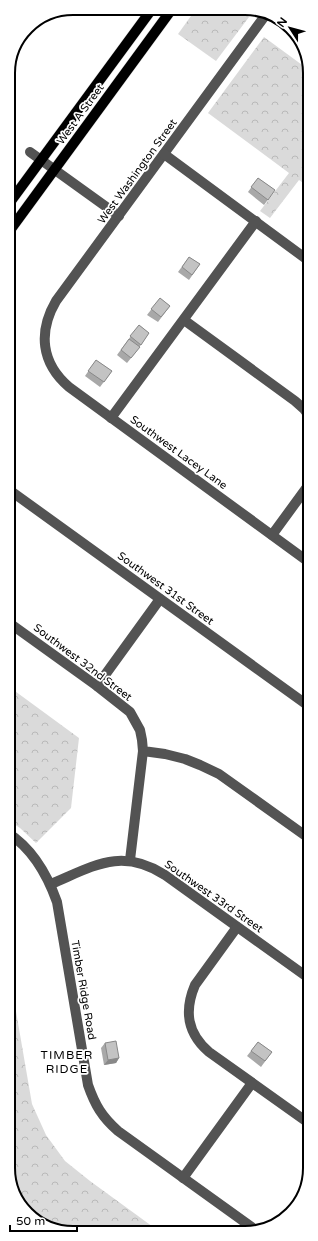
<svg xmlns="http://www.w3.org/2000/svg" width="318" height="1241" font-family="'Varela Round',sans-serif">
<defs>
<pattern id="park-crowns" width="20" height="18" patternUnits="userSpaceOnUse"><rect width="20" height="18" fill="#dadada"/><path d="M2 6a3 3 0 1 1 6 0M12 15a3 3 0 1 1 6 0" fill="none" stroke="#b9b9b9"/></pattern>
</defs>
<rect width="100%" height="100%" fill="#fff"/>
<!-- park -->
<g fill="url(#park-crowns)">
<path d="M196,9L239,10L249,17L216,61L178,34Z"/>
<path d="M264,37L309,70V187L299,180L270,218L260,211L289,173L208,113Z"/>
<path d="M8,686L79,738L71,808L36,843L20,828L8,820Z"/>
<path d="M8,965L32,1104L46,1135L65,1161L90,1181L160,1232H60L26,1213L9,1177Z"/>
</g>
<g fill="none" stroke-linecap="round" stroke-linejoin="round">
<!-- major casing -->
<g stroke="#dbdbdb" stroke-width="11">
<g id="major">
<path d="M8,205L152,9"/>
<path d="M8,233L172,9"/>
</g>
</g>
<!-- minor -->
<g stroke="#535353" stroke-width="10">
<path d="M267,13L56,301C38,332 41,363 69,387L310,563"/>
<path d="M30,152L119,216"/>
<path d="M164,154L309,261"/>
<path d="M184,320L295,401L304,409L310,417"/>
<path d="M111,418L256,221"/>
<path d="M8,489L310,707"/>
<path d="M272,535L310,483"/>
<path d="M8,622L97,686L130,712L140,730L142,740L143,751L165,754L185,759L200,765L219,774L310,839"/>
<path d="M97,686L160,599"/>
<path d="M8,833C33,849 47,874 57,902L88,1085C95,1105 102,1117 118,1131L257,1231"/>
<path d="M130,860L143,751"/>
<path d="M51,884C94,866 121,847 165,875L310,979"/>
<path d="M237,927L195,985C184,1011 187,1033 209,1052L310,1124"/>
<path d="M183,1178L252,1083"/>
</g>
<!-- major -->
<use href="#major" stroke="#000" stroke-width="10"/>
</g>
<!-- wall -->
<g fill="#a8a8a8">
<path d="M258,178L275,190L264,205L248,192Z"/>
<path d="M189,257L200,264L189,280L178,272Z"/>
<path d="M160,298L170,306L158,322L147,315Z"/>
<path d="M139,325L149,333L136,352L127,363L117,355Z"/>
<path d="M96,360L112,371L100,387L85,376Z"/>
<path d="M258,1042L272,1052L261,1067L247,1056Z"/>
<path d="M105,1043L119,1058L116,1063L104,1065L101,1048Z"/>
</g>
<!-- shaded-wall -->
<path fill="#888" d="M119,1058L116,1063L104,1065L108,1060Z"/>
<!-- building -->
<g fill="#c3c3c3" stroke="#888">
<path d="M258,178L275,190L268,200L251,187Z"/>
<path d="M189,257L200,264L192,275L182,267Z"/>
<path d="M160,298L170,306L161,317L151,309Z"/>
<path d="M139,325L149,333L141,345L130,336Z"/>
<path d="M129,339L140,347L131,358L121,350Z"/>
<path d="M96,360L112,371L104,382L88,371Z"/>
<path d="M116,1041L119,1058L108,1060L105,1043Z"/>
<path d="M258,1042L272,1052L265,1061L251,1051Z"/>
</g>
<g text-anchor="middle" stroke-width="3.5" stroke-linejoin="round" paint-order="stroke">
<!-- street labels -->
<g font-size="11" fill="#000" stroke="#fff">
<text transform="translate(80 114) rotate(-54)" y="4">West A Street</text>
<text transform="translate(137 171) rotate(-54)" y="4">West Washington Street</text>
<text transform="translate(179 452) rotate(36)" y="4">Southwest Lacey Lane</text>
<text transform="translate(166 588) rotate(36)" y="4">Southwest 31st Street</text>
<text transform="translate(83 662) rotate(37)" y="4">Southwest 32nd Street</text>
<text transform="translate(214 896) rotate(35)" y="4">Southwest 33rd Street</text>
<text transform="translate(84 990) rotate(80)" y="4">Timber Ridge Road</text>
</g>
<!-- neighbourhood labels -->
<g font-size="12" letter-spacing="1" fill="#000" stroke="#fff">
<text x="67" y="1059">TIMBER<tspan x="67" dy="14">RIDGE</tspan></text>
</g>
</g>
<!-- crop -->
<path d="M0 0H318V1241H0ZM73 15H245A58 58 0 0 1 303 73V1168A58 58 0 0 1 245 1226H73A58 58 0 0 1 15 1168V73A58 58 0 0 1 73 15Z" fill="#fff" fill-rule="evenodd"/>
<path fill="none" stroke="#000" stroke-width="2" d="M73 15H245A58 58 0 0 1 303 73V1168A58 58 0 0 1 245 1226H73A58 58 0 0 1 15 1168V73A58 58 0 0 1 73 15Z"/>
<!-- north arrow -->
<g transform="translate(290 28) rotate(306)" stroke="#ffffff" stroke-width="3" paint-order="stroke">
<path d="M0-3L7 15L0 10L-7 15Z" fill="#000000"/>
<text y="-6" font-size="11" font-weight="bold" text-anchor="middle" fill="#000000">N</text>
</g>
<!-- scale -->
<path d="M10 1225v6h67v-6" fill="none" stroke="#000000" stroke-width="2"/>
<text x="16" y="1225" font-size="12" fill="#000000" stroke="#ffffff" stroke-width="3" paint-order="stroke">50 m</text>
</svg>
